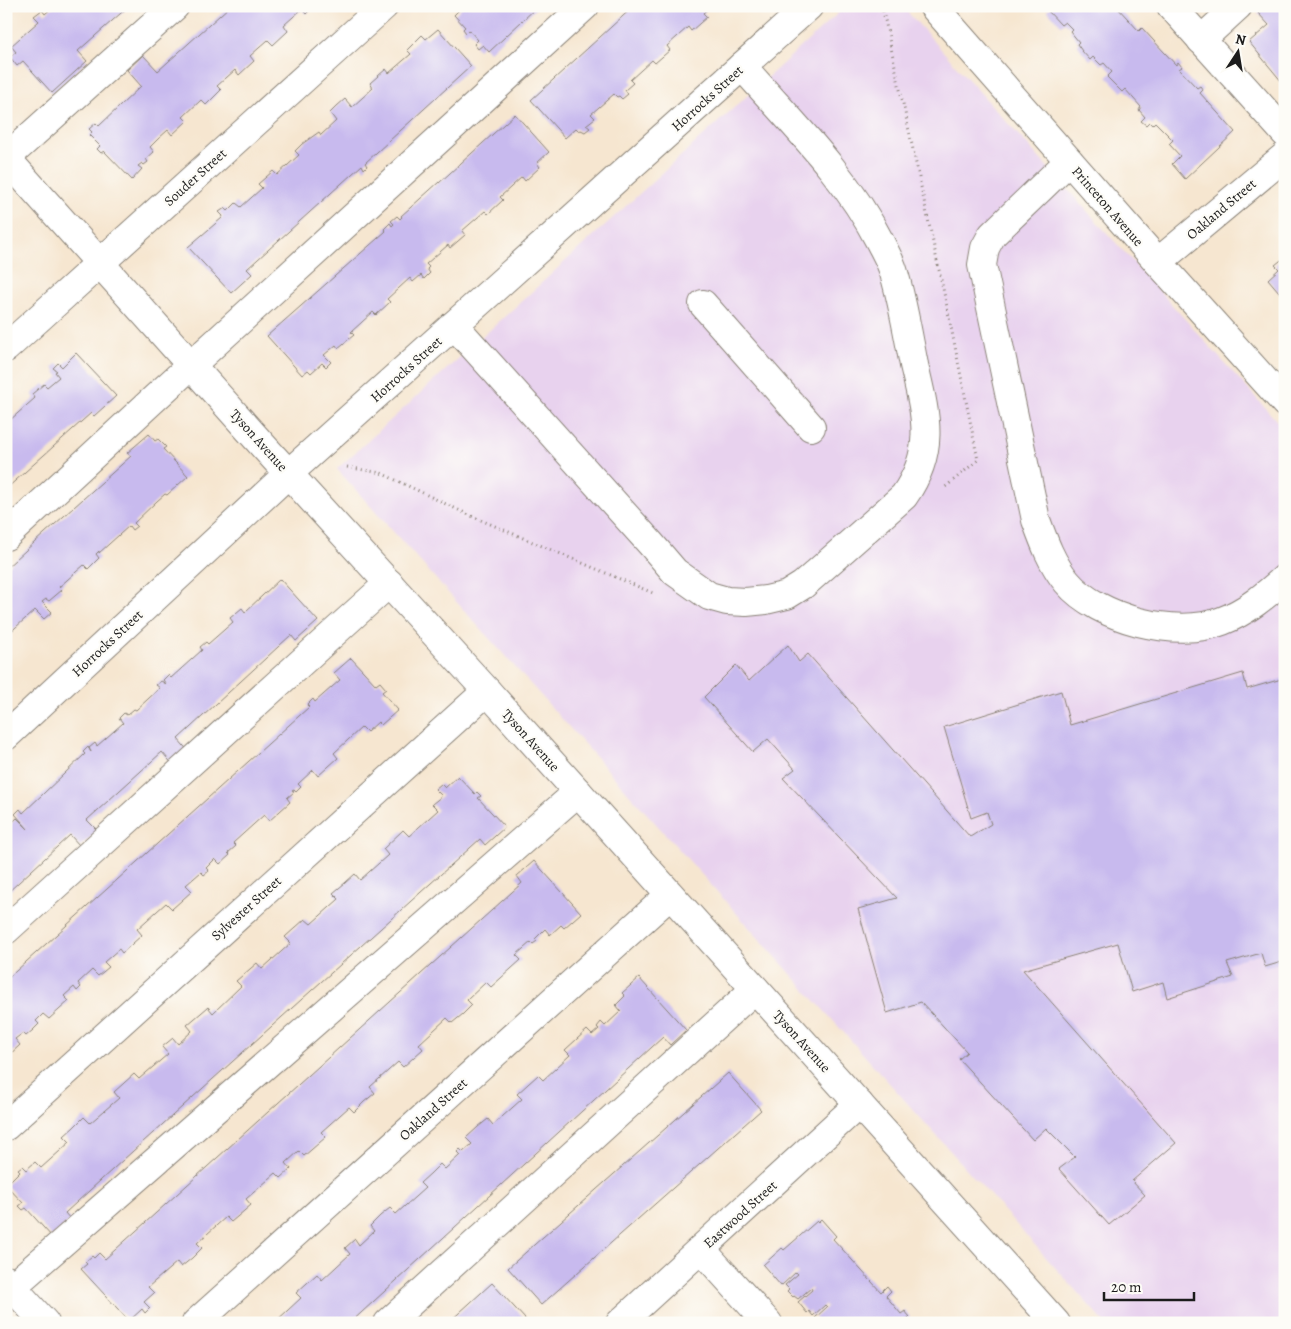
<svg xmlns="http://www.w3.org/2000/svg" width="1291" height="1329" font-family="Alegreya,serif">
<rect width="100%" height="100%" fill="#fdfcf7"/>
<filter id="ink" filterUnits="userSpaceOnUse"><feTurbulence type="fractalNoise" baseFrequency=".02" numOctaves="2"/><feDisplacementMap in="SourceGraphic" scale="10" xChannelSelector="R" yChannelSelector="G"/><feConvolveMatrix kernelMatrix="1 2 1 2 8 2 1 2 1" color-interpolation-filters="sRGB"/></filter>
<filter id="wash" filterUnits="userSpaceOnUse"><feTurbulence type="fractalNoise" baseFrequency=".0096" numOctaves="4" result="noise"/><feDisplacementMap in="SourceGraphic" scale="20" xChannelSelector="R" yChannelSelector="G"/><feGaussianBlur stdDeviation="1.12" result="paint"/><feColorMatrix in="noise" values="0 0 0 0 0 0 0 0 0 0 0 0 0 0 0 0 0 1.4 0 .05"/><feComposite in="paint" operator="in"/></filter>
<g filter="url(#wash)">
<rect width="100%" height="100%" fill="#f6e6d0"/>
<!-- built -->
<path fill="#e8d2ee" d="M846,6H902L1285,430V1323H1105L337,469Z"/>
<g id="blocks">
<!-- building -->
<g fill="#c8baee">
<path d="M54,6H129L78,51L87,61L52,93L23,61L17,66L10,57L16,52L11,46L39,21L34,16L42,10L45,14Z"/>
<path d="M230,6H314L306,14L302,9L284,25L288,31L273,45L268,40L250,56L254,61L239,75L235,70L217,86L221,90L206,105L201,100L183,117L187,121L172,135L168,130L158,139L150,147L154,152L146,159L148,162L144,165L142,163L138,166L142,169L132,180L104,151L101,153L97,149L100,146L89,135L92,132L89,129L96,123L99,126L141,86L127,70L143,55L158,71Z"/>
<path d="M463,6H538L489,52L483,45L478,49L474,44L478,40L469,30L466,33L463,29L465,27L454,15Z"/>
<path d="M634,6H711L703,13L707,17L700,23L691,31L688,27L667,46L670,50L655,63L652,60L630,80L633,83L625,90L628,94L622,99L619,96L617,97L614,94L591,114L595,118L586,125L590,128L585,132L581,130L579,131L576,128L565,138L531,100Z"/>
<path d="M1052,6H1116L1139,31L1142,28L1176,65L1178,62L1182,67L1179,69L1197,88L1200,86L1203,90L1200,93L1235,132L1185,179L1172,164L1180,156L1169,144L1173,140L1155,122L1152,125L1149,122L1146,125L1141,121L1145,117L1139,110L1141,107L1125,89L1122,92L1107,77L1112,72L1104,63L1101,65L1093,57L1090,60L1082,51L1077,44L1079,42L1070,31L1072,29L1065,22L1061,25L1047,10Z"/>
<path d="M1266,6H1279L1285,13V80L1282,82L1249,42L1269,25L1258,13Z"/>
<path d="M438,29L471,66L365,163L367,166L364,169L362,165L247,269L252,274L231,293L188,247L222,218L223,216L219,212L225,208L228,211L236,203L241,207L262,188L258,184L273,171L277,175L299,155L295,151L302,144L319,132L321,135L336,121L330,113L337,106L345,99L352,107L373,88L370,83L386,69L389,73L411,54L407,50L422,35L426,39Z"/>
<path d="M515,114L549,152L537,163L540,167L525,181L522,177L500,197L503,200L488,214L485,211L462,231L465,235L450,248L448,245L426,264L429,267L427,269L430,273L424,279L421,275L413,282L410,278L387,299L390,302L376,315L373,312L351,332L354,335L338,348L336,345L324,355L331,362L326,367L322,363L311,373L308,370L302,375L267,336L386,231L384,229L390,223L392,226L394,224L391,221L397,216L400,219L402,217L401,216L439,182V183Z"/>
<path d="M1285,257V299L1268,279L1279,269L1275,265Z"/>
<path d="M76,353L116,396L94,416L91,413L6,489V416L9,421L35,398L32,394L44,384L47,387L59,377L55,372L57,371L53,368L58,363L62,367Z"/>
<path d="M149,434L155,441L158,439L166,447L163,449L188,476L167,495L165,494L157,501L134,523L137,526L132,530L129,526L99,553V551L96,554L99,558L88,569L84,565L59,587L62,590L49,601L46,599L42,602L52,612L44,619L35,610L6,636V568L131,456L127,453Z"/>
<path d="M280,579L318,621L296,641L291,635L178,739L189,752L174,766L162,752L87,820L98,831L80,846L70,835L6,894V828L17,818L28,829L15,814L20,809L23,813L85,754L83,752L88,747L91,752L89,748L95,743L97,746L123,723L119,718L124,713L127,715L134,709L136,710L160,688L156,685L161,681L166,684L163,680L168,675L171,678L202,650L200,647L206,642L208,644L233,622L230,618L242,608L245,612Z"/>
<path d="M788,645L799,662L808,654L970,837L991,824L987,812L971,818L944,727L1061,691L1070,725L1243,673L1247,689L1285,678V961L1265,967L1261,953L1227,963L1233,977L1167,998L1163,982L1132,992L1118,943L1023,970L1176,1143L1132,1181L1145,1195L1109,1225L1059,1169L1075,1157L1046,1128L1033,1140L959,1059L967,1052L921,1002L887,1013L858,909L897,898L783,778L795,769L768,739L753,752L704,697L736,665L749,681Z"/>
<path d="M351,658L376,685L380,682L386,689L382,692L398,710L381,725L378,722L367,732L362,727L334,753L338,758L318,776L313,770L298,784L301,787L296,792L294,790L292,791L294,792L287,798L290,802L269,821L264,815L233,843L236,846L228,853L230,855L220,864L215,859L206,868L209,871L204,875L201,872L186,885L192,891L172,909L166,903L137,929L142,935L122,953L119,949L104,962L109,967L98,976L92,970L78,983L81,987L77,991L74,987L64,996L69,1001L49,1019L43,1014L36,1021L39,1024L33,1030L26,1036L23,1033L15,1039L20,1045L6,1058V980L309,707L307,705L313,699L315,702L340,680L334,673Z"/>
<path d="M458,776L475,794L477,792L481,796L478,798L505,827L485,845L480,839L113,1169L65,1213L71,1220L52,1237L26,1208L23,1210L19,1206L23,1203L6,1185L20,1171L18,1169L22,1166L26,1170L35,1162L41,1168L70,1142L64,1136L74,1127L84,1117L90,1123L119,1098L114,1092L134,1074L139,1079L168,1054L162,1047L173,1038L178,1044L192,1031L187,1025L208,1007L213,1013L241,986L236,981L257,963L262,969L291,943L285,937L305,919L311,924L339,899L333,893L345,883L355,874L360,880L388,855L383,849L403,830L409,836L438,810L432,804L442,796L435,789L441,784L445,788Z"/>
<path d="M534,861L581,913L564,928L561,925L550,935L545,929L535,939L537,941L533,944L531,942L516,955L521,960L491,987L486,982L467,1000L472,1005L463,1014L452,1023L447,1018L419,1044L423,1049L414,1057L403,1067L398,1062L370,1087L375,1093L364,1102L354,1112L349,1107L321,1132L326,1137L304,1156L299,1151L286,1163L291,1169L281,1178L276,1173L246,1199L251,1205L231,1222L226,1217L197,1243L202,1248L192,1258L181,1267L177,1262L148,1287L154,1293L144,1302L150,1308L145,1313L142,1309L129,1321L81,1269L87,1264L85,1262L92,1256L94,1258L99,1253L105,1259L522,883L517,876Z"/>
<path d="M639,978L686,1030L670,1045L663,1037L350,1323H274L301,1298L296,1293L317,1274L322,1280L350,1254L345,1248L355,1239L359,1245L374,1231L370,1226L380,1216L390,1208L396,1214L425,1188L420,1183L431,1173L440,1164L445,1169L460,1155L457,1152L460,1149L463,1152L472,1144L466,1138L478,1127L488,1119L493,1125L522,1099L517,1094L528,1084L538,1075L543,1080L570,1055L565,1050L577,1039L587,1030L592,1035L599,1029L597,1027L601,1022L605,1026L621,1011L616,1005L625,996L622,993Z"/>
<path d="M728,1073L761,1110L541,1305L508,1268Z"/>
<path d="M821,1219L836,1236L833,1239L881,1292L887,1286L891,1291L886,1296L901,1314L905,1311L910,1317L907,1320L909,1323H841L840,1321L838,1323H820L815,1318L827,1307L825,1305L813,1316L809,1311L807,1313L798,1302L812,1290L811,1288L798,1299L794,1296L793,1297L787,1291L789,1289L785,1285L798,1274L796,1272L781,1286L763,1265L782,1248L784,1250L817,1221L818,1222Z"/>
<path d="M492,1283L526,1320L523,1323H448Z"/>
</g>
</g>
</g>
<g filter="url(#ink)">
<use href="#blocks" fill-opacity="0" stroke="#898176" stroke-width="1"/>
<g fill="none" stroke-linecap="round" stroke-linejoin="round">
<!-- minor casing -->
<g stroke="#898176" stroke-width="30">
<g id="minor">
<path d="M933,6L1158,262L1285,403"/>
<path d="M1171,6L1285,133"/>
<path d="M1201,40L1238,6"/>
<path d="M6,158L265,448L487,691L1056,1323"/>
<path d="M6,158L175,6"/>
<path d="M1069,161L992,235L985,248L982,265L1036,520C1044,542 1052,564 1067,582C1098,619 1177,639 1222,621C1246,612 1266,595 1285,578"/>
<path d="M1158,262L1285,156"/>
<path d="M703,304L811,427"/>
<path d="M454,325L651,544L675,572L709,596L727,601L746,602L766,600L787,595L803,585L904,496C936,450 926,416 914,365C908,335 903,303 894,273C891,262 885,252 880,242C846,175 791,122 742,66"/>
<path d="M6,348L384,6"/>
<path d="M6,536L155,398L585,6"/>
<path d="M6,736L289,473L809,6"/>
<path d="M6,930L389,583"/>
<path d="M6,1126L487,691"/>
<path d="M701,1249L768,1323"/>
<path d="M6,1280L45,1323"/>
<path d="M6,1292L578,792"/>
<path d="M196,1323L670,895"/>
<path d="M388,1323L755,989"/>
<path d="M620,1323L859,1104"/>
</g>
</g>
<!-- path -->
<g stroke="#898176" stroke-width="3" stroke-dasharray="1 4" stroke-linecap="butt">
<path d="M882,6L947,307L978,460L943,489"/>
<path d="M347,467L381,473L469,515L653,593"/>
</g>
<!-- minor -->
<use href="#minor" stroke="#fff" stroke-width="28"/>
</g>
</g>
<g text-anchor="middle" stroke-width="4.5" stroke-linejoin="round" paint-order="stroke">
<!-- street labels -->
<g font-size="14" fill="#1c1c1c" stroke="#fdfcf7">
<text transform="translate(707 98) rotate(-42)" y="5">Horrocks Street</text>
<text transform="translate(195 177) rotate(-42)" y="5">Souder Street</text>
<text transform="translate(1108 206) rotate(49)" y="5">Princeton Avenue</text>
<text transform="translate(1221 209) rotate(-40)" y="5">Oakland Street</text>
<text transform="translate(406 369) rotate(-42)" y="5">Horrocks Street</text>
<text transform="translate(259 440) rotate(48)" y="5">Tyson Avenue</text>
<text transform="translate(107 643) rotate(-43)" y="5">Horrocks Street</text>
<text transform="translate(531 740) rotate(48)" y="5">Tyson Avenue</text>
<text transform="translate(246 908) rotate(-42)" y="5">Sylvester Street</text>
<text transform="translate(802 1041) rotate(48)" y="5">Tyson Avenue</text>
<text transform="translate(433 1109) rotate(-42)" y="5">Oakland Street</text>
<text transform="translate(740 1214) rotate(-42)" y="5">Eastwood Street</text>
</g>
</g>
<!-- margin -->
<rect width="1291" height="1329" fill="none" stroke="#fdfcf7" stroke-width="25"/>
<!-- north arrow -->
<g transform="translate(1238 52) rotate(12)" stroke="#fdfcf7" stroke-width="4" paint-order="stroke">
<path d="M0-4L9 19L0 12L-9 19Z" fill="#1c1c1c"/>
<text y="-8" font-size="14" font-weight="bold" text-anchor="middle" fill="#1c1c1c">N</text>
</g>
<!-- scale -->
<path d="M1104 1292v8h90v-8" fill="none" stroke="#1c1c1c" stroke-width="2.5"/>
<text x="1111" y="1292" font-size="15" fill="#1c1c1c" stroke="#fdfcf7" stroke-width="4" paint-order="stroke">20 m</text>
</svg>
